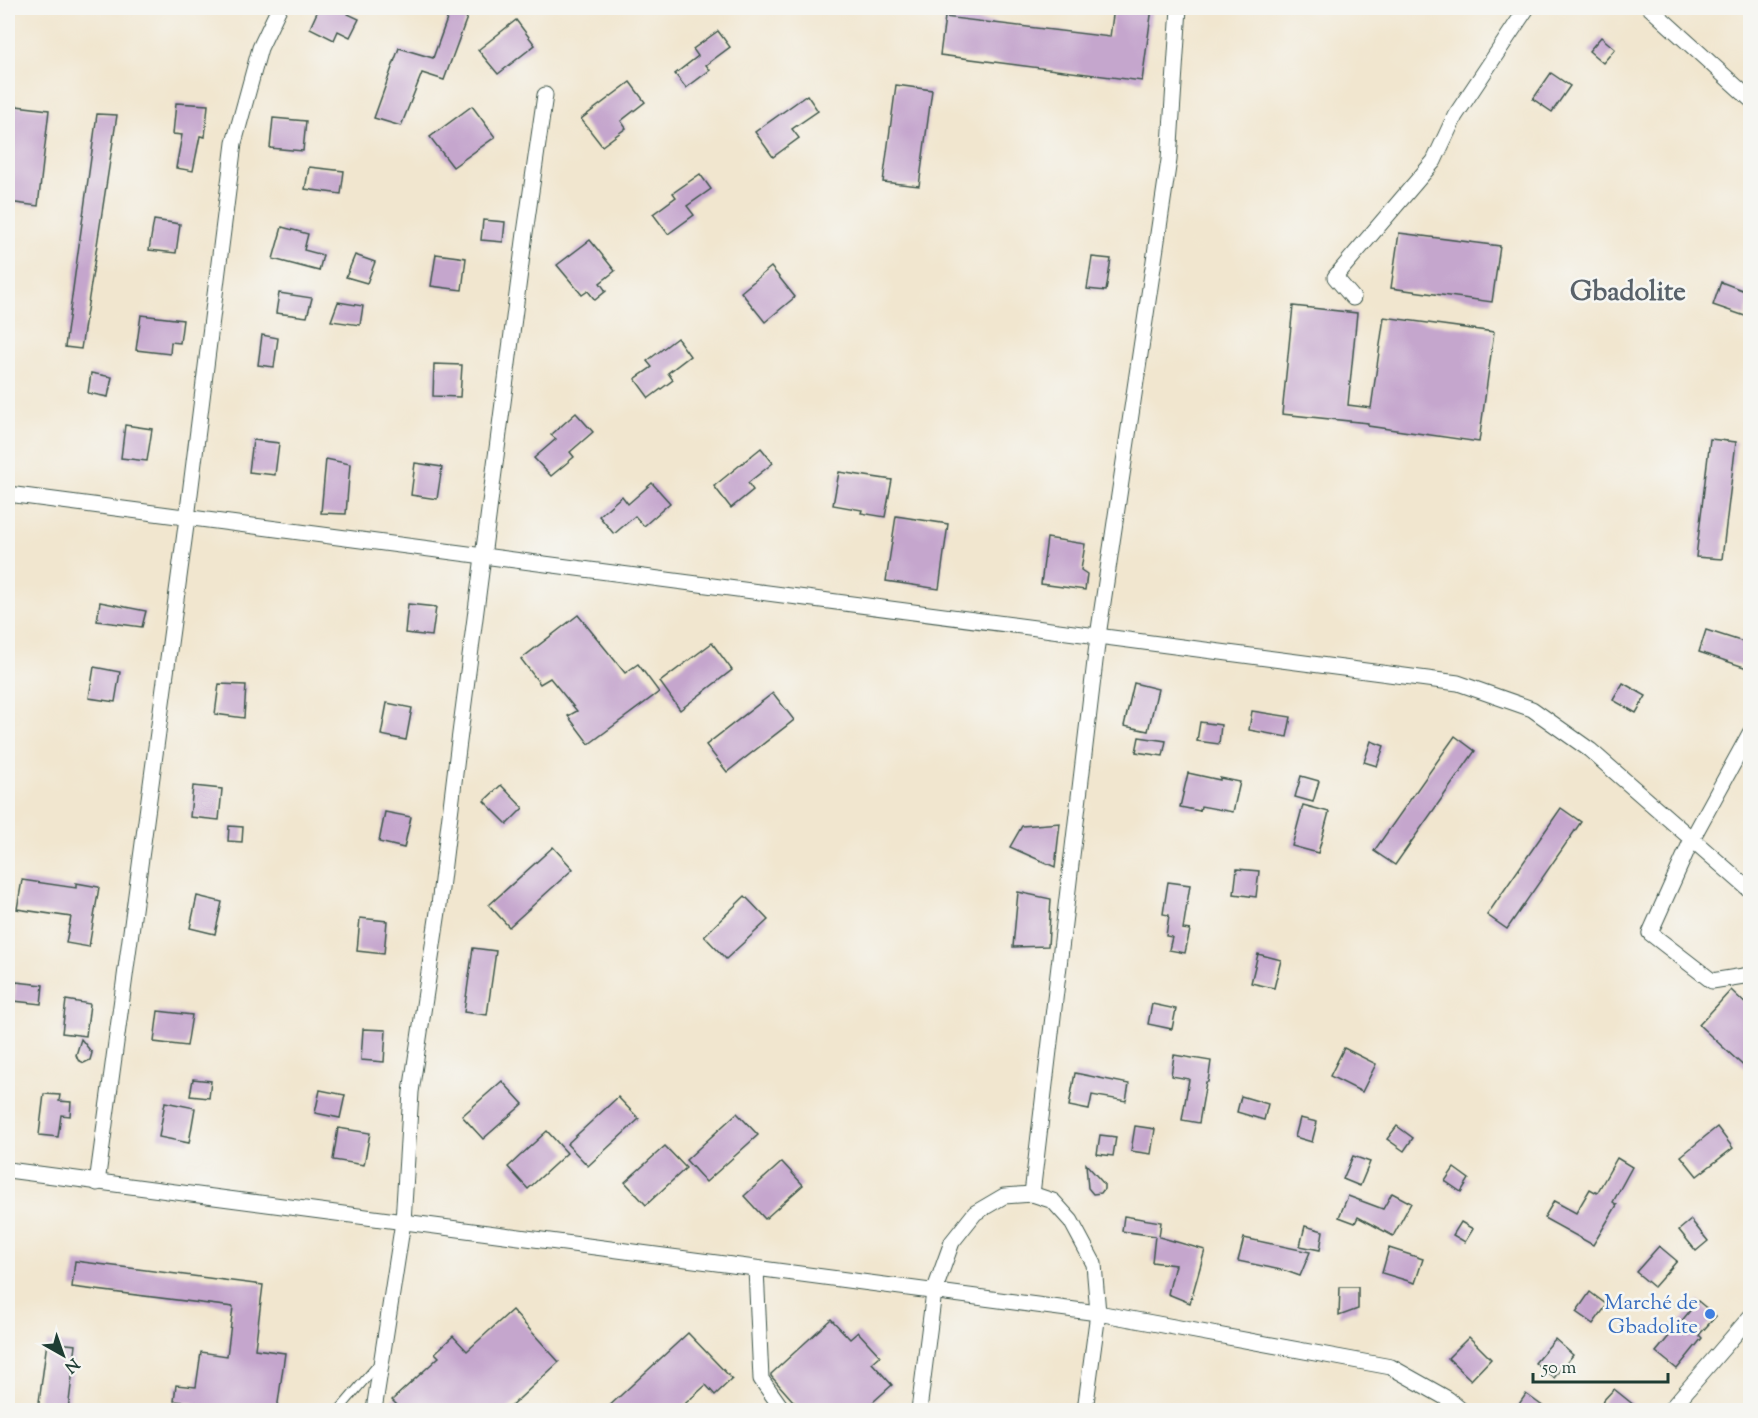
<svg xmlns="http://www.w3.org/2000/svg" width="1758" height="1418" font-family="'Sorts Mill Goudy',serif">
<rect width="100%" height="100%" fill="#f6f6f2"/>
<filter id="ink" filterUnits="userSpaceOnUse"><feTurbulence type="fractalNoise" baseFrequency=".0167" numOctaves="2"/><feDisplacementMap in="SourceGraphic" scale="12" xChannelSelector="R" yChannelSelector="G"/><feConvolveMatrix kernelMatrix="1 2 1 2 8 2 1 2 1" color-interpolation-filters="sRGB"/></filter>
<filter id="wash" filterUnits="userSpaceOnUse"><feTurbulence type="fractalNoise" baseFrequency=".008" numOctaves="4" result="noise"/><feDisplacementMap in="SourceGraphic" scale="24" xChannelSelector="R" yChannelSelector="G"/><feGaussianBlur stdDeviation="1.35" result="paint"/><feColorMatrix in="noise" values="0 0 0 0 0 0 0 0 0 0 0 0 0 0 0 0 0 1.4 0 .05"/><feComposite in="paint" operator="in"/></filter>
<g filter="url(#wash)">
<rect width="100%" height="100%" fill="#f1e6cf"/>
<g id="blocks">
<!-- building -->
<g fill="#c5a6cd">
<path d="M319,8H352L348,14L359,19L350,37L338,31L334,40L310,28Z"/>
<path d="M451,8L469,12L444,80L422,73L401,126L374,118L399,48L433,58Z"/>
<path d="M1114,8H1152L1142,81L940,55L945,17L1110,37Z"/>
<path d="M516,20L535,45L498,74L478,50Z"/>
<path d="M718,31L730,47L706,65L710,70L686,88L675,74L698,56L693,49Z"/>
<path d="M1601,37L1615,49L1603,63L1589,51Z"/>
<path d="M1551,73L1570,86L1552,112L1533,99Z"/>
<path d="M630,82L645,102L621,121L626,128L602,146L581,119Z"/>
<path d="M896,85L932,90L919,186L883,182Z"/>
<path d="M807,95L818,111L792,129L799,138L773,157L755,132Z"/>
<path d="M176,103L208,105L205,137L200,136L193,171L176,168L182,135L173,134Z"/>
<path d="M8,105L49,110L38,206L8,202Z"/>
<path d="M472,106L495,137L453,167L430,137Z"/>
<path d="M97,114L117,115L81,349L65,347Z"/>
<path d="M273,118L306,121L303,151L270,148Z"/>
<path d="M309,167L344,171L341,194L305,189Z"/>
<path d="M700,174L711,189L687,206L694,215L668,234L653,214L676,197L673,193Z"/>
<path d="M154,220L180,224L176,253L149,250Z"/>
<path d="M483,220L505,222L503,242L481,240Z"/>
<path d="M282,227L308,234L304,250L323,255L319,271L273,259Z"/>
<path d="M1399,233L1500,246L1492,302L1391,288Z"/>
<path d="M590,240L615,271L600,283L606,291L595,300L588,291L582,295L557,265Z"/>
<path d="M436,254L466,258L462,290L431,286Z"/>
<path d="M355,255L375,262L367,283L346,277Z"/>
<path d="M1092,257L1111,259L1106,291L1087,289Z"/>
<path d="M771,267L795,297L765,322L741,292Z"/>
<path d="M1721,282L1750,293V300L1745,316L1713,305Z"/>
<path d="M279,293L312,298L307,317L276,313Z"/>
<path d="M338,302L363,306L360,325L331,321Z"/>
<path d="M1293,306L1357,313L1348,405L1371,408L1384,317L1494,332L1479,442L1368,426V423L1282,414Z"/>
<path d="M141,315L183,320L180,343L171,342L170,354L136,350Z"/>
<path d="M262,335L278,338L274,367L258,365Z"/>
<path d="M677,338L690,356L668,373L673,380L649,398L635,379L652,367L647,361Z"/>
<path d="M434,364L462,365L460,397L433,396Z"/>
<path d="M91,373L112,377L108,397L88,393Z"/>
<path d="M576,413L593,432L570,452L574,457L551,476L534,458L556,439L551,435Z"/>
<path d="M125,425L152,429L147,461L121,458Z"/>
<path d="M1710,439L1736,442L1722,559L1696,557Z"/>
<path d="M253,440L279,443L275,475L249,472Z"/>
<path d="M761,448L773,463L748,483L753,490L731,508L714,486Z"/>
<path d="M326,459L350,464L346,514L321,513Z"/>
<path d="M415,463L442,467L437,499L411,495Z"/>
<path d="M839,472L892,480L885,517L861,513L862,510L833,505Z"/>
<path d="M652,483L670,503L644,526L635,516L614,534L599,516L622,496L628,504Z"/>
<path d="M896,516L948,524L939,589L886,581Z"/>
<path d="M1047,538L1085,544L1081,570L1087,574L1085,590L1041,584Z"/>
<path d="M100,602L146,611L142,627L97,621Z"/>
<path d="M408,604L436,607L432,636L405,633Z"/>
<path d="M578,615L625,673L638,664L659,692L589,744L568,716L577,711L550,678L540,684L521,659Z"/>
<path d="M1706,630L1750,644V669L1699,652Z"/>
<path d="M712,643L732,670L680,710L660,682Z"/>
<path d="M94,667L120,672L115,702L89,698Z"/>
<path d="M1134,683L1158,689L1148,731L1124,726Z"/>
<path d="M1623,683L1646,696L1636,713L1613,700Z"/>
<path d="M219,684L246,685L244,718L215,714Z"/>
<path d="M773,693L794,720L727,772L706,745Z"/>
<path d="M387,703L412,708L406,740L381,735Z"/>
<path d="M1252,711L1291,717L1287,737L1249,730Z"/>
<path d="M1200,722L1221,725L1219,744L1197,741Z"/>
<path d="M1455,736L1475,751L1395,865L1374,851Z"/>
<path d="M1139,737L1166,741L1163,756L1136,752Z"/>
<path d="M1371,741L1384,746L1377,766L1364,762Z"/>
<path d="M1188,773L1220,780V778L1240,782L1233,812L1201,806L1200,811L1180,807Z"/>
<path d="M1301,776L1319,781L1313,802L1295,797Z"/>
<path d="M501,785L523,808L507,824L484,801Z"/>
<path d="M193,786L222,789L219,820L190,817Z"/>
<path d="M1303,805L1329,812L1318,853L1292,846Z"/>
<path d="M1561,808L1581,822L1507,929L1487,915Z"/>
<path d="M385,812L411,817L404,848L379,842Z"/>
<path d="M1060,823L1055,867L1010,847L1022,826Z"/>
<path d="M229,826L243,827L242,842L228,841Z"/>
<path d="M553,847L573,869L509,927L489,905Z"/>
<path d="M1237,869L1259,871L1256,897L1234,894Z"/>
<path d="M22,880L76,888V883L99,887L89,947L66,943L71,917L17,909Z"/>
<path d="M1168,882L1190,885L1183,929L1190,930L1185,953L1169,950L1172,937L1166,936L1169,915L1163,914Z"/>
<path d="M1018,892L1051,899L1048,946L1013,947Z"/>
<path d="M197,896L222,902L215,934L190,928Z"/>
<path d="M745,896L768,920L726,959L704,936Z"/>
<path d="M360,918L387,921L384,954L357,951Z"/>
<path d="M473,948L496,951L487,1015L464,1012Z"/>
<path d="M1258,954L1281,960L1274,988L1251,983Z"/>
<path d="M16,982L43,985L41,1004L14,1001Z"/>
<path d="M1731,990L1750,1008V1072L1699,1025Z"/>
<path d="M66,1000L90,1004L86,1036L62,1033Z"/>
<path d="M1152,1004L1176,1009L1172,1029L1148,1024Z"/>
<path d="M158,1011L192,1015L187,1046L154,1042Z"/>
<path d="M363,1029L386,1030L384,1062L361,1060Z"/>
<path d="M81,1039L92,1053L90,1060L84,1063L78,1060L76,1055Z"/>
<path d="M1344,1048L1376,1064L1362,1092L1330,1076Z"/>
<path d="M1174,1055L1211,1061L1208,1082H1206L1199,1123L1182,1120L1189,1079L1171,1076Z"/>
<path d="M1075,1073L1129,1084L1126,1101L1092,1095L1089,1110L1069,1106Z"/>
<path d="M193,1079L211,1081L209,1098L190,1096Z"/>
<path d="M502,1081L523,1104L483,1139L462,1116Z"/>
<path d="M320,1090L345,1095L340,1118L315,1113Z"/>
<path d="M44,1094L60,1095L59,1101L71,1102L70,1116L61,1115L58,1137L39,1135Z"/>
<path d="M1241,1096L1268,1104L1264,1120L1237,1112Z"/>
<path d="M618,1097L639,1119L588,1166L567,1144Z"/>
<path d="M165,1102L195,1108L189,1143L159,1137Z"/>
<path d="M737,1113L758,1135L706,1182L686,1160Z"/>
<path d="M1300,1118L1317,1122L1312,1142L1295,1137Z"/>
<path d="M1135,1126L1155,1129L1151,1154L1131,1151Z"/>
<path d="M1397,1126L1413,1138L1404,1151L1387,1139Z"/>
<path d="M1717,1127L1733,1148L1697,1176L1681,1156Z"/>
<path d="M338,1128L370,1133L364,1165L333,1160Z"/>
<path d="M547,1131L567,1153L528,1189L508,1167Z"/>
<path d="M1100,1135L1116,1137L1113,1156L1097,1154Z"/>
<path d="M665,1146L686,1168L646,1205L625,1182Z"/>
<path d="M1353,1156L1370,1162L1360,1186L1343,1179Z"/>
<path d="M1617,1158L1632,1167L1613,1202L1617,1205L1593,1245L1544,1218L1554,1201L1576,1213L1590,1189L1597,1193Z"/>
<path d="M782,1162L803,1185L765,1219L744,1196Z"/>
<path d="M1086,1164L1104,1184V1189L1101,1193L1093,1194L1088,1188Z"/>
<path d="M1454,1168L1469,1179L1461,1192L1445,1181Z"/>
<path d="M1392,1193L1411,1203L1393,1236L1358,1217L1355,1223L1339,1217L1348,1196L1383,1209Z"/>
<path d="M1124,1216L1161,1222L1159,1237L1205,1250L1190,1303L1168,1294L1175,1265L1152,1262L1155,1236L1122,1231Z"/>
<path d="M1691,1220L1708,1241L1696,1251L1679,1230Z"/>
<path d="M1461,1222L1473,1229L1465,1242L1453,1235Z"/>
<path d="M1305,1226L1323,1231L1320,1250L1300,1246Z"/>
<path d="M1244,1238L1310,1252L1300,1276L1286,1271L1238,1261Z"/>
<path d="M1659,1246L1677,1261L1654,1287L1636,1272Z"/>
<path d="M1389,1248L1423,1259L1415,1283L1382,1273Z"/>
<path d="M75,1261L263,1285L255,1349L285,1353L277,1410H193L194,1403L174,1401L176,1385L196,1387L201,1352L227,1356L233,1307L72,1287Z"/>
<path d="M1340,1287H1358V1309L1339,1316Z"/>
<path d="M1590,1292L1607,1305L1593,1324L1576,1312Z"/>
<path d="M1698,1301L1716,1316L1699,1335L1702,1338L1677,1369L1656,1352Z"/>
<path d="M512,1310L559,1362L507,1410H402L392,1400L439,1357L435,1353L453,1336L467,1351Z"/>
<path d="M831,1319L850,1339L858,1332L880,1356L872,1363L892,1385L864,1410H801L771,1376V1374Z"/>
<path d="M688,1333L732,1379L715,1395L706,1385L678,1410H605Z"/>
<path d="M1469,1337L1491,1359L1471,1380L1448,1358Z"/>
<path d="M1555,1339L1573,1355L1554,1378L1535,1363Z"/>
<path d="M47,1342L76,1345L68,1410H38Z"/>
<path d="M1614,1389L1640,1410H1613L1602,1402Z"/>
<path d="M1526,1394L1548,1410H1515Z"/>
</g>
</g>
</g>
<g filter="url(#ink)">
<use href="#blocks" fill-opacity="0" stroke="#3e564b" stroke-width="1.5"/>
<g fill="none" stroke-linecap="round" stroke-linejoin="round">
<!-- service casing -->
<g stroke="#3e564b" stroke-width="10">
<path id="service" d="M339,1410L379,1363"/>
</g>
<!-- minor casing -->
<g stroke="#3e564b" stroke-width="17">
<g id="minor">
<path d="M1650,8L1750,99"/>
<path d="M1353,298L1335,277L1434,161L1455,116L1527,8"/>
<path d="M8,494L1458,683L1532,709L1590,750L1750,890"/>
<path d="M1750,733L1692,839L1650,933L1712,981L1750,975"/>
<path d="M8,1170L1098,1313L1391,1367L1448,1399L1461,1410"/>
<path d="M97,1183L187,518L234,143L260,48L279,8"/>
<path d="M1032,1194L1098,636L1169,160L1179,8"/>
<path d="M756,1269L761,1379L783,1410"/>
<path d="M374,1410L403,1222L411,1092L439,905L458,749L525,233L545,95"/>
<path d="M919,1410L934,1292L952,1242L975,1213L1004,1196L1032,1194L1053,1201L1071,1221L1094,1264L1098,1313L1085,1410"/>
<path d="M1670,1410L1750,1317"/>
</g>
</g>
<!-- service -->
<use href="#service" stroke="#fff" stroke-width="8"/>
<!-- minor -->
<use href="#minor" stroke="#fff" stroke-width="15"/>
</g>
</g>
<!-- markers -->
<circle fill="#3f7fe0" stroke="#f6f6f2" stroke-width="2" cx="1710" cy="1314" r="6"/>
<g text-anchor="middle" stroke-width="5" stroke-linejoin="round" paint-order="stroke">
<!-- shop labels -->
<g font-size="21" fill="#366cbe" stroke="#f6f6f2" text-anchor="end">
<text x="1698" y="1309">Marché de<tspan x="1698" dy="24">Gbadolite</tspan></text>
</g>
<!-- district labels -->
<g font-size="27" font-weight="bold" fill="#59626a" stroke="#f6f6f2">
<text x="1628" y="300">Gbadolite</text>
</g>
</g>
<!-- margin -->
<rect width="1758" height="1418" fill="none" stroke="#f6f6f2" stroke-width="30"/>
<!-- north arrow -->
<g transform="translate(63 1355) rotate(140)" stroke="#f6f6f2" stroke-width="4.5" paint-order="stroke">
<path d="M0-4.5L10 22L0 15L-10 22Z" fill="#1f3d34"/>
<text y="-9" font-size="16" font-weight="bold" text-anchor="middle" fill="#1f3d34">N</text>
</g>
<!-- scale -->
<path d="M1533 1373v9h135v-9" fill="none" stroke="#1f3d34" stroke-width="3"/>
<text x="1542" y="1373" font-size="18" fill="#1f3d34" stroke="#f6f6f2" stroke-width="4.5" paint-order="stroke">50 m</text>
</svg>
